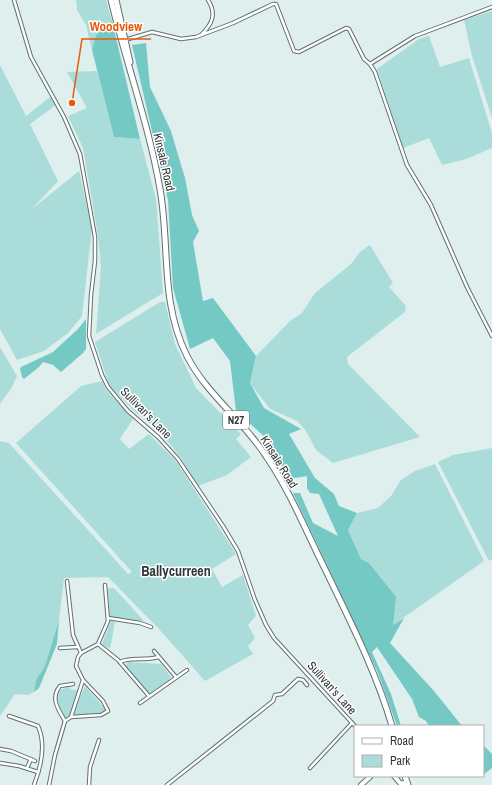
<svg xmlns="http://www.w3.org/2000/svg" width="492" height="785" font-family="'Archivo Narrow',sans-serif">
<rect width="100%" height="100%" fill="#deefee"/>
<!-- green -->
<g fill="#aaddda">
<path d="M76,0H106L112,21L96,35L92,50L86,25L77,10Z"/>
<path d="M492,11V118L472,56L464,20Z"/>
<path d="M429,36L440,67L469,58L492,133V148L466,159L442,165L429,138L403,148L377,69L419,39Z"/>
<path d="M0,65L26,116L50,97L56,105L30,124L58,181L32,209L79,171L92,228L82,316L68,333L44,351L17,360L0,329Z"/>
<path d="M97,71L114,137L140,139L156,199L163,293L96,334L101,267L98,236L83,148L68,116L87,108L67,72Z"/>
<path d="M370,245L393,283L389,287L406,306L405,312L347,357L348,364L420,437L333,463L316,450L306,431L297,421L270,409L250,383L256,356L290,321L302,313L315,293L351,264L360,252Z"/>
<path d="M160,302H165L175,344L196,388L241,434L236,439L251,457L227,475L198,486L181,458L160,432L134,411L109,385L95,342Z"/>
<path d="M0,347L17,376L12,387L0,404Z"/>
<path d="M102,381L106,390L133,419L120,439L129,449L149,434L176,461L236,554L212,569L222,587L243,575L256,616L248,625L255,638L248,646L253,654L205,681L159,629L108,577L64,578L59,620L45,666L36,680L34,692L28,695L15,694L0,716V441L9,443L128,574L132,572L16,443L81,386Z"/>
<path d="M492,448V559L489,561L438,462L453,455Z"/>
<path d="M435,464L484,561L393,625L369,563L361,559L348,530L357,513L378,508L391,496L401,480L415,471Z"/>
<path d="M108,588H114L144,621L110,617Z"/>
<path d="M111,621L115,622L110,649L102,644Z"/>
<path d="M128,662L161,664L171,677L168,681L150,693L147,692L125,666Z"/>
<path d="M85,686L105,709L104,714L75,715L74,713Z"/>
<path d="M69,687L72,690H78L69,717L65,718C60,707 55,701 60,690Z"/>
</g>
<!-- forest -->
<g fill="#75c9c4">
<path d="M112,21L140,139L114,137L92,50L96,35Z"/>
<path d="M146,43L150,87L171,131L185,178L192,215L199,231L193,242L203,301L213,298L256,356L250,383L264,408L301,429L289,434L315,478L334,494L339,506L357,513L348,530L361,559L369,563L396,597L393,625L404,618L390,643L434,691L462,726H429L426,721L419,717L412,699L377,647L372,652L391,694L401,726H397L378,673L293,493H300L313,523L338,536L319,494L310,493L307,488V476L289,479L267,439L236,411L230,361L213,338L190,349L173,288L168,200L132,45Z"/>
<path d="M86,319V349L83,353L61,372L53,365L43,362L39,367L24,379L22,377L20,369L21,367L53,352L78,329Z"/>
<path d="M59,620L57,644L39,688L34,692L36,680L45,666Z"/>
<path d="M483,745L492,754V768L483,775Z"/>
</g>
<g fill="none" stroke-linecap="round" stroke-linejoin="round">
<!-- street casing -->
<g stroke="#62706f" stroke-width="4.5">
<g id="street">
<path d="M14,0L31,57L64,117L80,154L95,237V261L91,295L89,336L102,375L108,387L128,411L158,437L178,459L223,526L238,551L255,600L266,625L274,638L355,726"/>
<path d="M202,34C212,24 217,14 208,0"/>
<path d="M125,40L152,32L181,39L196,37L233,23L273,4H276L294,51L299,52L346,28L349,29L364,59L370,64L375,72L407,165L431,205L467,287L492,336"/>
<path d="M370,64L415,36L492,7"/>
<path d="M67,581L73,635L81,653"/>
<path d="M108,618L140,623L151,627"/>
<path d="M98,644L118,660L149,696"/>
<path d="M60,648L77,647"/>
<path d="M154,651L176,677"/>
<path d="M120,662C129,657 145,661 159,657"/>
<path d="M140,703L187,670"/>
<path d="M9,716L38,726C46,744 41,767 34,785"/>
<path d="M71,717L101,715L108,711L103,701L83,680"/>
<path d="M65,721C58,709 50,698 60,686L73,684"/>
<path d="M0,749L11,751L35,761"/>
<path d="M0,763L19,766L38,772"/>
<path d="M27,768L31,759"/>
<path d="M310,768L352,723"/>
<path d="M49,785L55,755L65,721L71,717L83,680L76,666L78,657L81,653L98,644L108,621L105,585"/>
<path d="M89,785L90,767L99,740"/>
<path d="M167,785L273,701L275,695L282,694L298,679L303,680L307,685"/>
</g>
</g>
<!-- secondary casing -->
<g stroke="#62706f" stroke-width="6">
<g id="secondary">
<path d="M394,776L401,784L407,782"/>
<path d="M361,785L371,776"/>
</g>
</g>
<!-- highway casing -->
<g stroke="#62706f" stroke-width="7">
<g id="highway">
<path d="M111,0C126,63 149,125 160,189C170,245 160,303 187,356C207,395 243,420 266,456C290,491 306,531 325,569C350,621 376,671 392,726"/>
<path d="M116,0L130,62"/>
<path d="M405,776L408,785"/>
</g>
</g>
<!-- street -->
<use href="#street" stroke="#fff" stroke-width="2.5"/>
<!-- secondary -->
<use href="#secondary" stroke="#fff" stroke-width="4"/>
<!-- highway -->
<use href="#highway" stroke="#fff" stroke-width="5"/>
</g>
<g text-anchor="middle" stroke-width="3" stroke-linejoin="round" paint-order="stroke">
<!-- shield labels -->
<rect fill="#fff" stroke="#6f7373" stroke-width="1" x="223" y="411" width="26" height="18" rx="3"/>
<g font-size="11" font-weight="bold" fill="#313737">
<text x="236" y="424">N27</text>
</g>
<!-- street labels -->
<g font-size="12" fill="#313737" stroke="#fff">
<text transform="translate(164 162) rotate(77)" y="4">Kinsale Road</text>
<text transform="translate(146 413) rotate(45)" y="4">Sullivan's Lane</text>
<text transform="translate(279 462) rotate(58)" y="4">Kinsale Road</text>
<text transform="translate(332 688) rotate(48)" y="4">Sullivan's Lane</text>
</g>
<!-- quarter labels -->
<g font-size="14" font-weight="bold" fill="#313737" stroke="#fff">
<text x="176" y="576">Ballycurreen</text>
</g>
</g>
<!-- callouts -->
<path fill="none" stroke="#e8590c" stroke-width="1.5" d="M72 103L82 39H151"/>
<circle fill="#e8590c" stroke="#fff" stroke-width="1.5" cx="72" cy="103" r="4"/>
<g font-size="13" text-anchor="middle" font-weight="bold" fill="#e8590c" stroke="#fff" stroke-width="3" stroke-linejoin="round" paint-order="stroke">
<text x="116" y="31">Woodview</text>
</g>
<!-- legend -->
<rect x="354" y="725" width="130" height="52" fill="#ffffff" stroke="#adafaf"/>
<rect x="362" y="738" width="20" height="6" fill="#ffffff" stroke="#adafaf"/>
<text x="390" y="745" font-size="12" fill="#313737">Road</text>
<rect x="362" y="755" width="20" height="12" fill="#aaddda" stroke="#adafaf"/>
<text x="390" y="765" font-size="12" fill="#313737">Park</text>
</svg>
